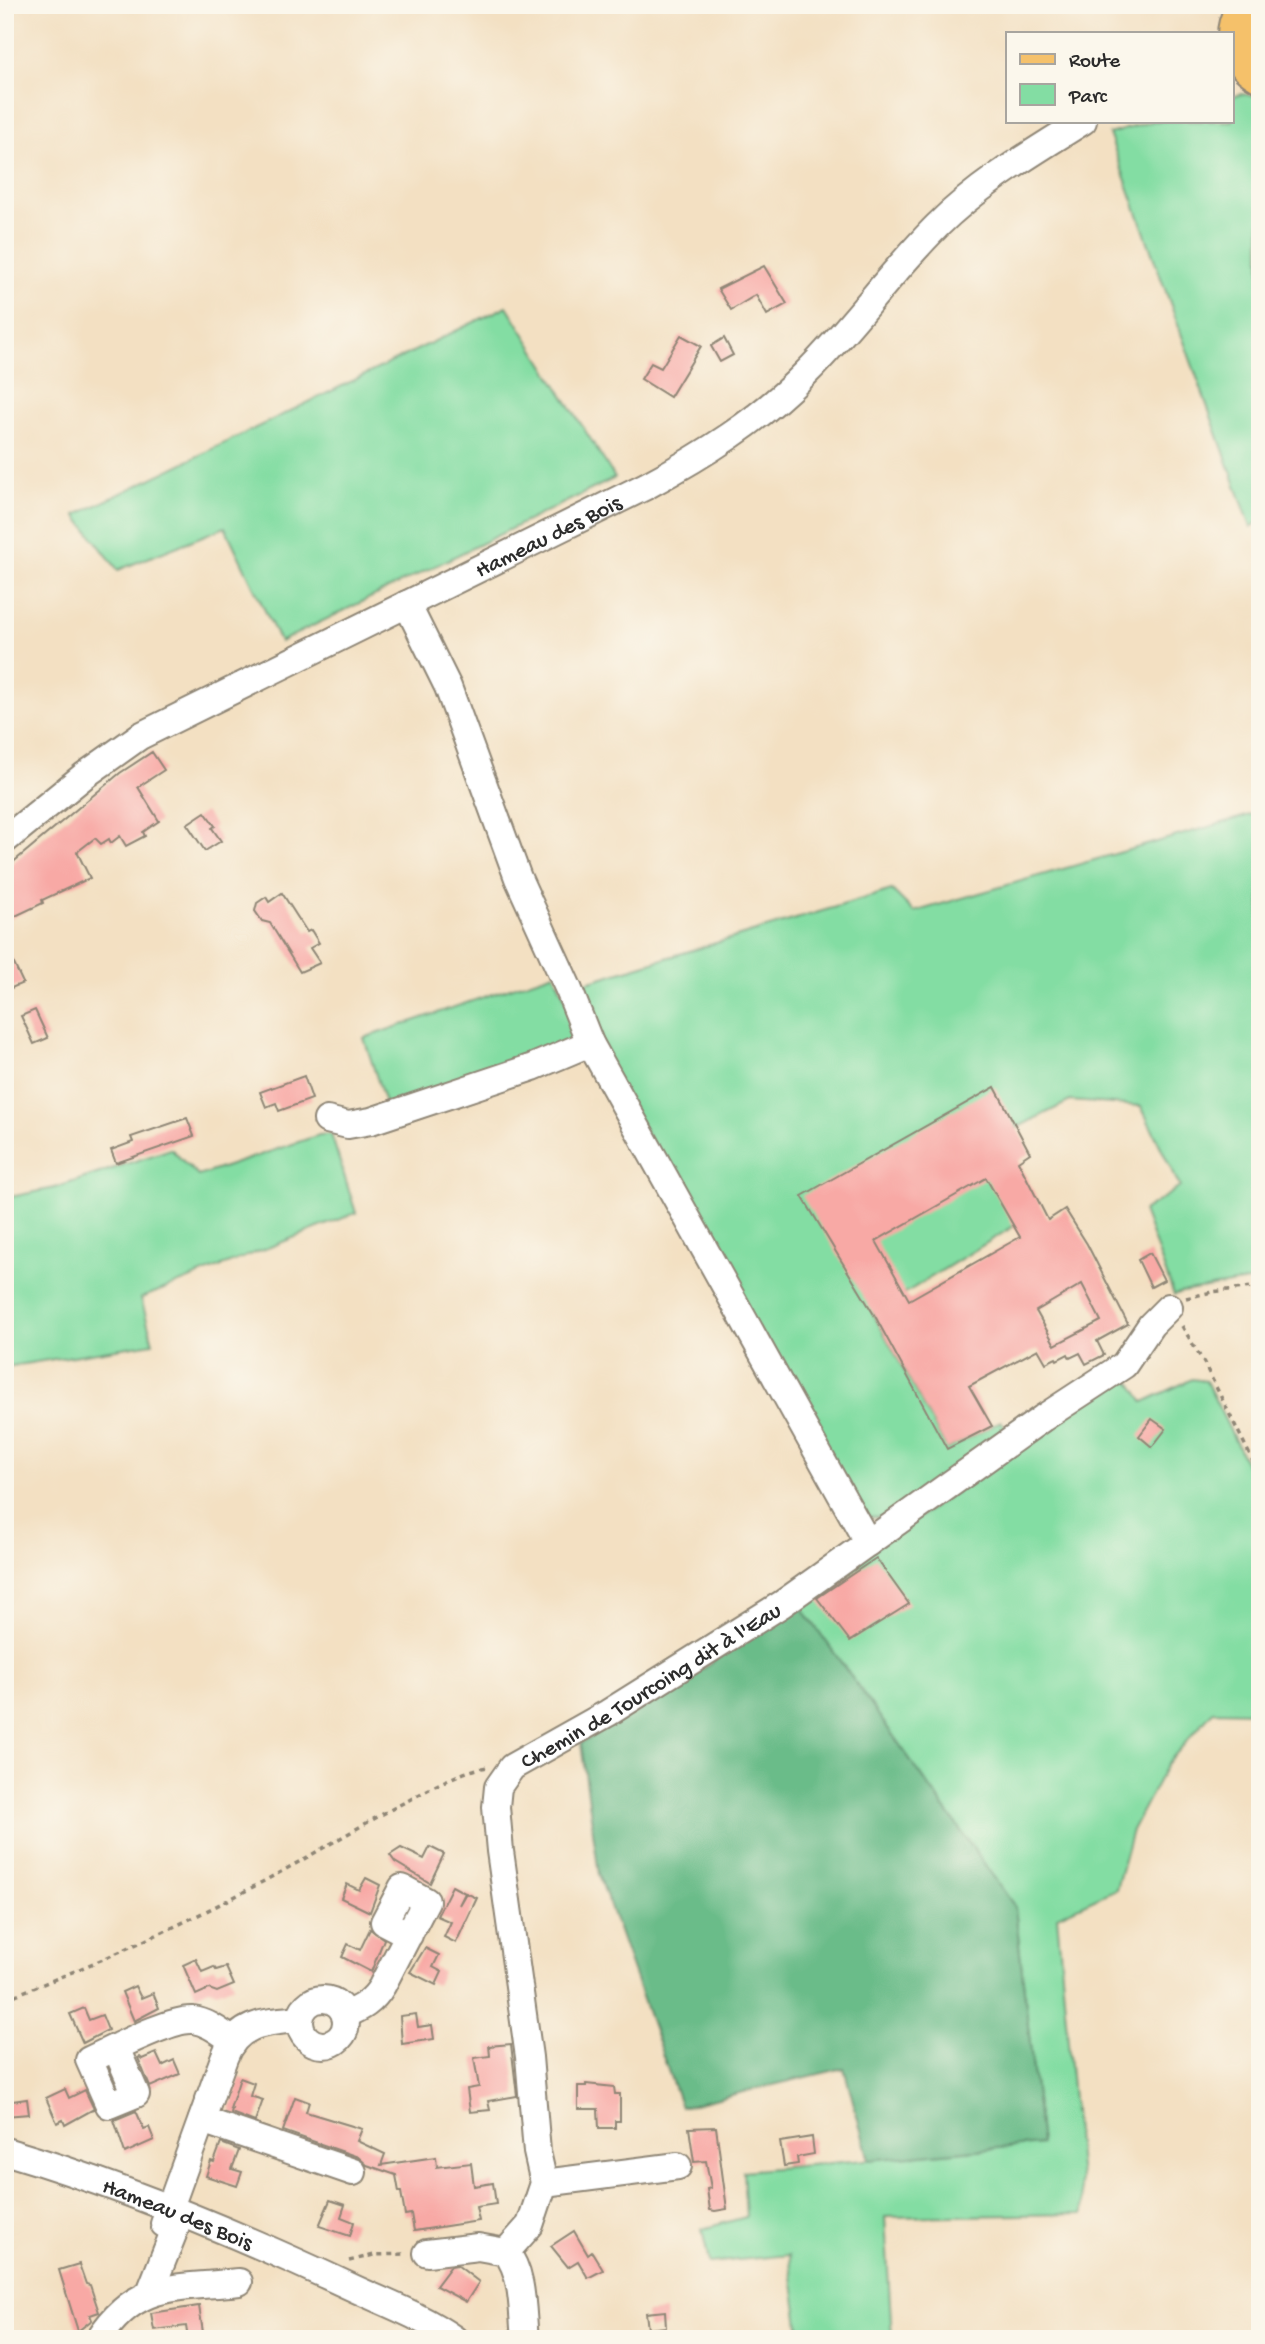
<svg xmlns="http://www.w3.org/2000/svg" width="1265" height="2344" font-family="'Gochi Hand',sans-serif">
<rect width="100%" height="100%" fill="#fbf7ec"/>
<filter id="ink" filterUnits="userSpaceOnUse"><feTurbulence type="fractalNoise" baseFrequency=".0143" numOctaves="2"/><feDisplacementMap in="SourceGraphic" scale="14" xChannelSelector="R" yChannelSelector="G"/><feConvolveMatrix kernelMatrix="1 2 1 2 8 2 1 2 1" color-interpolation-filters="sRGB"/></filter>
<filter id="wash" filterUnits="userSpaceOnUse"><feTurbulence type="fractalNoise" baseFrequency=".00686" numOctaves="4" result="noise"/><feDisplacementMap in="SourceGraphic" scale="28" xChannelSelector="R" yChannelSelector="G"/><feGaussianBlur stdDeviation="1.57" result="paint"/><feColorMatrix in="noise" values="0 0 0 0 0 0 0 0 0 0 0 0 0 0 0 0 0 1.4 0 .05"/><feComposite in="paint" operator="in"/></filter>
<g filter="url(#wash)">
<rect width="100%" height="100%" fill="#f3e0c2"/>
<!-- green -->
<g fill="#83dda3" stroke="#578467" stroke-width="2">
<path d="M1242,94L1260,97V521L1251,527L1109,134L1153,121H1232V97Z"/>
<path d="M507,306L615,478L280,642L225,527L118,570L76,515Z"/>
<path d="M1260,812V1279L1182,1292L1174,1295L1143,1211L1180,1187L1141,1106L1070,1101L1000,1136L1035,1213L873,1313L947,1449L1001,1421L1010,1433L890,1518L862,1517L609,1068L577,985L892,890L914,912Z"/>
<path d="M554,973L578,1028L571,1044L387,1109L364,1038Z"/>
<path d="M331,1134L356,1213L141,1298L153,1343L5,1367V1198L55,1188L171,1149L198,1176L319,1135Z"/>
<path d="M1125,1373L1144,1402L1192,1379L1206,1381L1260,1492V1712L1213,1711L1167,1764L1132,1830L1116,1889L1057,1916L1083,2214L885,2217L892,2339H801L789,2255L709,2263L702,2229L746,2217L743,2171L1041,2144L1015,1907L798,1602Z"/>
</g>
<!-- forest -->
<path fill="#6abc89" stroke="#4a745a" stroke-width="2" d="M798,1602L1015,1907L1041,2144L869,2160L844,2068L681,2107L599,1875L581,1743L657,1701Z"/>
<g id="blocks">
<!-- building -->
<g fill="#f8a9a5" fill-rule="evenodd">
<path d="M764,266L787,304L767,315L756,295L731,310L718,289Z"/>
<path d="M681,335L701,346L670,397L641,379L651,363L661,368Z"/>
<path d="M724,338L733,355L720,362L711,346Z"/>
<path d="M152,752L164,770L138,787L159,821L143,832L145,836L126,846L120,836L111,843L109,839L101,844L95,838L77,852L90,878L42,900L43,903L5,921V869L120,773Z"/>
<path d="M205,812L215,826L212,828L221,841L205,851L187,824Z"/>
<path d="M282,893L307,932L311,930L319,943L310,948L320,963L300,972L270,923L262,921L255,911L257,903L266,897L269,902Z"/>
<path d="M5,945L23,983L9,989L5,981Z"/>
<path d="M35,1010L48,1038L34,1044L21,1016Z"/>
<path d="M304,1076L312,1099L279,1111L276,1103L266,1107L260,1092Z"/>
<path d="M995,1087L1030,1153L1018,1161L1048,1220L1065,1209L1087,1244L1128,1324L1097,1341L1104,1355L1086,1364L1080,1353L1070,1358L1068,1354L1057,1360L1056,1358L1046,1363L1038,1349L969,1386L992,1426L947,1449L876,1318L802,1196ZM986,1178L1020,1237L909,1300L876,1241ZM1082,1284L1101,1321L1055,1345L1036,1311Z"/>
<path d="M187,1118L194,1136L116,1163L111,1150L133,1142L131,1137Z"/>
<path d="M1150,1253L1164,1280L1151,1287L1138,1260Z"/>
<path d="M1152,1419L1166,1429L1152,1447L1139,1436Z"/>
<path d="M876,1558L909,1604L850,1641L817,1598Z"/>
<path d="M430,1847L444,1854L430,1883L395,1862L390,1855L401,1848L424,1859Z"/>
<path d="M366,1878L380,1885L370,1912L341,1898L347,1884L359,1890Z"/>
<path d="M452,1886L465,1893L459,1905L466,1893L477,1898L456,1943L444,1937L451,1922L437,1916Z"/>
<path d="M370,1929L384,1939L371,1972L342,1957L348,1944L360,1950Z"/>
<path d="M425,1948L439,1955L433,1967L442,1972L436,1985L410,1972Z"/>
<path d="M196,1959L202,1972L214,1967L216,1970L226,1967L234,1985L217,1992L209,1989L196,1995L183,1965Z"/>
<path d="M135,1986L141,1998L153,1993L159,2008L134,2021L122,1992Z"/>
<path d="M84,2008L89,2020L102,2015L108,2030L83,2043L70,2014Z"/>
<path d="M416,2014L418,2027L432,2025L434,2039L402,2044L400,2016Z"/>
<path d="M511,2044L517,2096L488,2101L490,2110L470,2112L467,2089L479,2087L474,2058L490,2056L489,2046Z"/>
<path d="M156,2053L162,2066L174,2060L180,2074L150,2087L138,2058L140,2057L142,2059Z"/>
<path d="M240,2078L254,2083L250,2096L263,2100L255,2122L231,2113L232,2109H230Z"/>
<path d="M586,2084L614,2087L615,2094H620V2121H615V2128H599L598,2109H578V2086H586Z"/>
<path d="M65,2089L69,2098L85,2090L94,2109L65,2125L63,2120L57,2123L46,2098Z"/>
<path d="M295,2097L309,2102L306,2112L362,2129L357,2141L385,2154L381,2165L436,2157L437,2167L471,2163L474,2186L493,2183L496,2204L476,2207L479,2221L414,2231L411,2214L405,2215L401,2192H399L396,2175L367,2165L358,2157L283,2131Z"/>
<path d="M27,2099L29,2114L5,2116V2102Z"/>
<path d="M136,2111L144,2129L149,2127L154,2140L125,2153L114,2120Z"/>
<path d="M716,2127L727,2209L715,2211L710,2210L707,2189L711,2188L706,2161L694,2162L689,2128Z"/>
<path d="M812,2137L814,2154L797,2157L798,2164L784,2166L780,2142Z"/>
<path d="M221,2143L239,2150L232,2169L242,2172L237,2186L206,2176L211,2161L214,2162Z"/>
<path d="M330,2200L345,2205L341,2217L354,2222L350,2236L319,2226Z"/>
<path d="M574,2231L588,2255L592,2252L603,2270L588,2278L578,2261L568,2267L551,2246Z"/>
<path d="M79,2264L86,2284L90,2285L99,2312L90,2315L92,2320L78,2331L59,2270Z"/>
<path d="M457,2265L479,2282L466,2302L436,2286L451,2266Z"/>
<path d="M199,2306L204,2339H188L186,2326L154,2330L151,2313Z"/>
<path d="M665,2311L666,2327L648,2329L646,2313Z"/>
</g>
</g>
</g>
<g filter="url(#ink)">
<use href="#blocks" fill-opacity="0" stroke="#8f8676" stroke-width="2"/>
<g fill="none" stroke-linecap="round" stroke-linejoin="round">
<!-- minor casing -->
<g stroke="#8f8676" stroke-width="30">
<g id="minor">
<path d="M407,604L448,687L518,878L569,990L590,1043L868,1543"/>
<path id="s1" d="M5,840L85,775L140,736L646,486C704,455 760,420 806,373C852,327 890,273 937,226C979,184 1032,153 1083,121"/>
<path d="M327,1120L348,1125L371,1121L533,1067L590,1043"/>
<circle cx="323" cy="2022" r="23"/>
<path d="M345,2015C361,2008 373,2002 382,1986L426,1901L402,1888L384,1922L409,1935"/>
<path d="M116,2048L136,2094L109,2105L89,2060C111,2050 171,2018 193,2020C208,2022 220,2032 232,2040"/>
<path d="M202,2120L353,2172"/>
<path id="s2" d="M5,2151C123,2186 238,2234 349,2286C385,2303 422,2316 454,2339"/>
<path d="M544,2183L678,2166"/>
<path d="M164,2224L224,2058C237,2022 267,2022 300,2019"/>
<path id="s3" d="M506,2252L530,2225L544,2183L537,2152L529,2057L500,1851L496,1807L498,1787L512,1767L608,1713L782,1604L1043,1418L1124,1365L1151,1325L1169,1307"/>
<path d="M506,2252C524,2274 522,2312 525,2339"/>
<path d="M427,2253L478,2247L506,2252"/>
<path d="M150,2292L181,2214"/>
<path d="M99,2339C137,2280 176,2289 239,2282"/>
</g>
</g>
<!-- major casing -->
<g stroke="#8f8676" stroke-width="37">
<path id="major" d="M1246,5C1226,29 1233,60 1260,75"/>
</g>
<!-- path -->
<g stroke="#8f8676" stroke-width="3.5" stroke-dasharray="5 5" stroke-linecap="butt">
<path d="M1186,1298L1212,1292L1260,1286"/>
<path d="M1182,1326L1204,1363L1260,1475"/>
<path d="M5,1999C98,1963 188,1923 275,1875C320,1851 364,1823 409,1800C435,1786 458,1772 487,1767"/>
<path d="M349,2261L374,2255L407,2254"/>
</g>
<!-- minor -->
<use href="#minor" stroke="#fff" stroke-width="26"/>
<!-- major -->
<use href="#major" stroke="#f5c16b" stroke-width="33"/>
</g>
</g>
<g text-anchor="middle" stroke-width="5" stroke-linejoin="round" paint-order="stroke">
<!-- street labels -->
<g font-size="23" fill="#2b2b2b" stroke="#fbf7ec">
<text dy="8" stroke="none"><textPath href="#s1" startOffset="625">Hameau des Bois</textPath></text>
<text dy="8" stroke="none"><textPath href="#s3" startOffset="665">Chemin de Tourcoing dit à l'Eau</textPath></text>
<text dy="8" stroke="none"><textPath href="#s2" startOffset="184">Hameau des Bois</textPath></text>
</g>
</g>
<!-- margin -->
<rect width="1265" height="2344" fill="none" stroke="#fbf7ec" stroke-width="28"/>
<!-- legend -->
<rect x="1006" y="32" width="228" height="91" fill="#fbf7ec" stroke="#a8a59f" stroke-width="2"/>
<rect x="1020" y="54" width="35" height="10" fill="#f5c16b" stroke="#a8a59f" stroke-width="2"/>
<text x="1069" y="66" font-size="21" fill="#2b2b2b">Route</text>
<rect x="1020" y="84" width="35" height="21" fill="#83dda3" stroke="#a8a59f" stroke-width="2"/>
<text x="1069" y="102" font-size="21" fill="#2b2b2b">Parc</text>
</svg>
